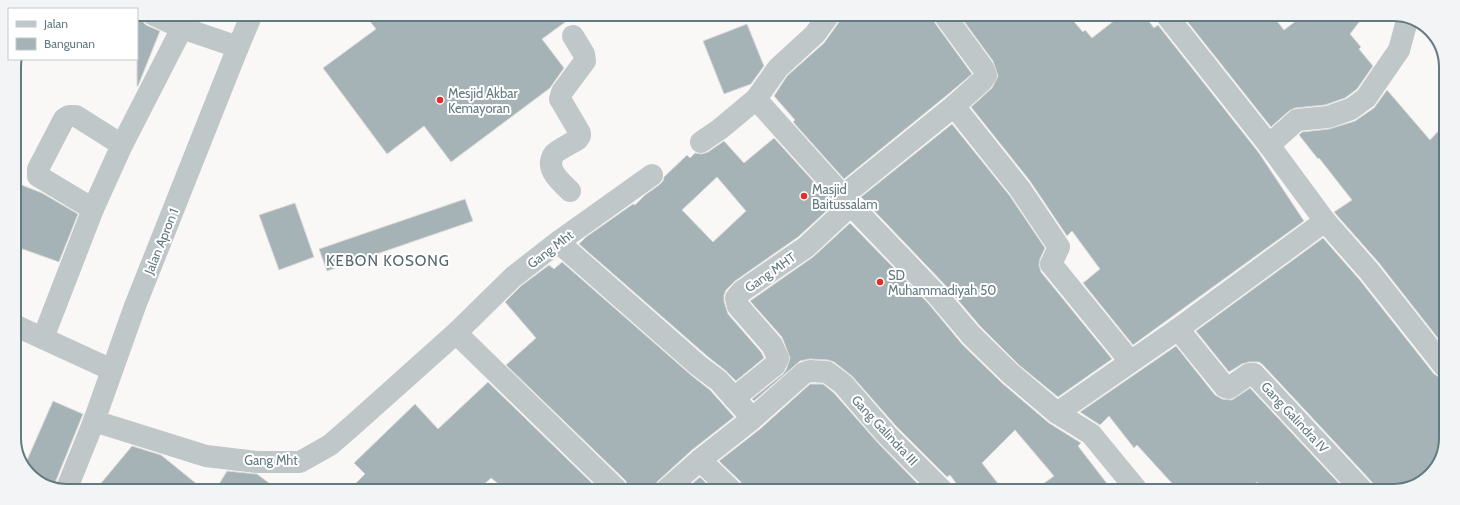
<svg xmlns="http://www.w3.org/2000/svg" width="1460" height="505" font-family="Cabin,sans-serif">
<rect width="100%" height="100%" fill="#f9f8f6"/>
<!-- building -->
<g fill="#a6b3b6" stroke="#dbdad9" fill-rule="evenodd">
<path d="M137,15L140,16L142,21L146,25L160,31L138,86H137Z"/>
<path d="M365,15H575L542,39L564,68L550,88L451,162L424,126L387,154L323,68L376,29Z"/>
<path d="M847,16H933L935,23L972,74L946,96L844,179L793,122L795,120L774,96L787,76L824,43L839,22Z"/>
<path d="M960,16H1069L1083,32L1085,30L1092,38L1120,16H1145L1154,28L1158,25L1259,153L1304,221L1133,345L1083,283L1100,269L1072,231L1067,236L1030,181L971,107L992,88L998,76L993,61Z"/>
<path d="M1183,16H1273L1284,30L1301,17H1363L1350,34L1361,47L1359,49L1373,66L1357,89L1345,98L1325,105L1295,108L1289,111L1271,127Z"/>
<path d="M747,24L764,66L751,84L724,94L703,41Z"/>
<path d="M1387,90L1430,140L1445,124L1444,346L1379,263L1334,212L1352,200L1319,158L1318,159L1299,135L1302,132L1329,129L1355,121L1374,108Z"/>
<path d="M952,124L1010,196L1045,248L1040,259L1039,265L1041,272L1112,359L1058,397L1019,365L980,326L946,286L861,197Z"/>
<path d="M774,138L834,204L798,237L735,281L726,290L724,295V301L728,314L761,352L764,358L736,381L726,371L707,356L579,244L586,237L633,204L635,205L645,195L659,185L663,181L664,177L687,155L690,158L695,153L702,154L708,152L724,141L744,163ZM717,177L746,211L713,242L682,210Z"/>
<path d="M14,182L42,193L78,214L59,262L14,246Z"/>
<path d="M465,199L473,221L327,271L319,249Z"/>
<path d="M295,203L314,257L279,270L259,215Z"/>
<path d="M850,223L928,303L962,344L1002,383L1049,423L1081,443L1078,446L1112,490H1035L1054,476L1015,430L982,463L1003,490H961L950,475L947,477L896,426L852,376L834,362L828,360L810,359L800,361L754,401L752,399L783,374L786,370L790,358L782,337L750,301L813,257Z"/>
<path d="M1323,238L1359,279L1434,374L1439,377L1444,378L1443,455L1425,480L1393,491H1375L1372,482L1263,365L1259,362H1249L1242,364L1229,372L1196,331Z"/>
<path d="M562,262L691,375L710,390L734,417L692,450L658,481L654,486V489H628V485L625,480L506,365L536,338L505,302L521,286L549,265L554,269Z"/>
<path d="M1176,346L1215,395L1222,399L1232,400L1250,388L1346,491H1264L1257,482L1247,491H1179L1137,445L1134,448L1109,416L1100,425L1080,412Z"/>
<path d="M488,382L598,489H505L491,478L479,489H350L365,474L354,463L415,404L438,429Z"/>
<path d="M810,384H823L834,393L878,443L924,490H743V486L740,481L719,461L760,429Z"/>
<path d="M53,401L83,414L55,483V488H50L25,470L24,467Z"/>
<path d="M132,446L161,455L203,489L97,488Z"/>
<path d="M227,471L257,474L277,489H216Z"/>
<path d="M700,477L713,490H685Z"/>
</g>
<g fill="none" stroke-linecap="round" stroke-linejoin="round">
<!-- minor -->
<g stroke="#c0c7c9" stroke-width="22">
<path d="M152,14L182,28L238,47"/>
<path d="M1167,16L1269,145L1325,221L1369,271L1444,366"/>
<path d="M756,99L851,205L937,295L971,335L1011,374L1057,413L1091,434L1137,490"/>
<path d="M954,106L1020,189L1059,247L1051,264L1130,361"/>
<path d="M701,142L720,129L756,99L778,68L815,34L828,16"/>
<path d="M122,145L76,116H69L64,119L38,169V176L93,209L122,145L182,28L187,14"/>
<path d="M1269,145L1297,120L1328,117L1351,109L1366,98L1399,50L1408,17"/>
<path d="M570,191C561,182 544,169 554,154C558,150 572,143 578,139L580,136V133L560,99L562,92L585,61L584,54L573,36"/>
<path d="M844,195L954,106L982,81L986,75L983,68L945,16"/>
<path d="M558,242L699,366L719,381L744,409"/>
<path d="M14,325L112,370"/>
<path d="M1178,329L1325,221"/>
<path d="M456,333L616,489"/>
<path d="M43,338L93,209"/>
<path d="M734,398L775,365L778,358L772,345L738,306L736,298L742,291L806,247L851,205"/>
<path d="M1057,413L1178,329L1225,387L1229,388L1249,374H1254L1363,491"/>
<path d="M94,421L206,456L257,462H300L330,445L352,426L456,333L513,277L558,242L652,175"/>
<path d="M700,460L731,490"/>
<path d="M67,488L94,421L135,306L238,47L252,14"/>
<path d="M666,490L700,460L752,419L804,373L810,371L827,372L843,384L887,435L942,490"/>
</g>
</g>
<!-- markers -->
<g fill="#e62d29" stroke="#fff" stroke-width="1.5">
<circle cx="440" cy="100" r="4"/>
<circle cx="804" cy="196" r="4"/>
<circle cx="880" cy="282" r="4"/>
</g>
<g text-anchor="middle" stroke-width="4" stroke-linejoin="round" paint-order="stroke">
<!-- poi labels -->
<g font-size="13" fill="#637a82" stroke="#fff" text-anchor="start">
<text x="448" y="98">Mesjid Akbar<tspan x="448" dy="15">Kemayoran</tspan></text>
<text x="812" y="194">Masjid<tspan x="812" dy="15">Baitussalam</tspan></text>
<text x="888" y="280">SD<tspan x="888" dy="15">Muhammadiyah 50</tspan></text>
</g>
<!-- street labels -->
<g font-size="13" fill="#637a82" stroke="#fff">
<text transform="translate(161 241) rotate(-68)" y="5">Jalan Apron 1</text>
<text transform="translate(550 249) rotate(-37)" y="5">Gang Mht</text>
<text transform="translate(770 272) rotate(-35)" y="5">Gang MHT</text>
<text transform="translate(1295 417) rotate(47)" y="5">Gang Galindra IV</text>
<text transform="translate(885 430) rotate(47)" y="5">Gang Galindra III</text>
<text x="271" y="465">Gang Mht</text>
</g>
<!-- quarter labels -->
<g font-size="15" letter-spacing="1" fill="#56686d" stroke="#fff">
<text x="388" y="266">KEBON KOSONG</text>
</g>
</g>
<!-- crop -->
<path d="M0 0H1460V505H0ZM67 21H1393A46 46 0 0 1 1439 67V438A46 46 0 0 1 1393 484H67A46 46 0 0 1 21 438V67A46 46 0 0 1 67 21Z" fill="#f3f4f5" fill-rule="evenodd"/>
<path fill="none" stroke="#637a82" stroke-width="2" d="M67 21H1393A46 46 0 0 1 1439 67V438A46 46 0 0 1 1393 484H67A46 46 0 0 1 21 438V67A46 46 0 0 1 67 21Z"/>
<!-- legend -->
<rect x="8" y="8" width="130" height="52" fill="#ffffff" stroke="#c1cacd"/>
<rect x="16" y="21" width="20" height="6" fill="#c0c7c9" stroke="#c1cacd"/>
<text x="44" y="28" font-size="12" fill="#637a82">Jalan</text>
<rect x="16" y="38" width="20" height="12" fill="#a6b3b6" stroke="#c1cacd"/>
<text x="44" y="48" font-size="12" fill="#637a82">Bangunan</text>
</svg>
